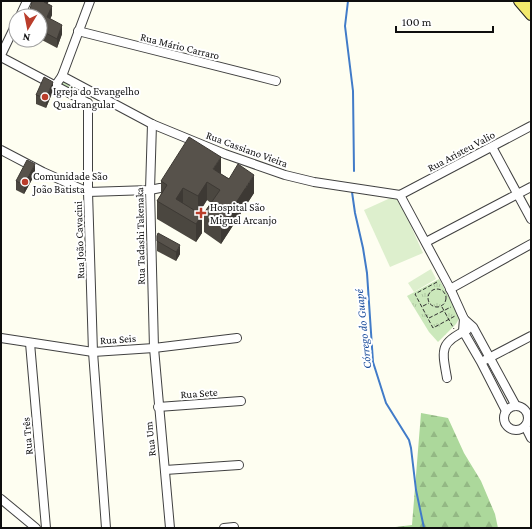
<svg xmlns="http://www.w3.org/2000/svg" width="532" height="529" font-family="'Crimson Pro',serif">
<defs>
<pattern id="grass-tufts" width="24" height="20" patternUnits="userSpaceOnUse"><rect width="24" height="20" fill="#cbe8bb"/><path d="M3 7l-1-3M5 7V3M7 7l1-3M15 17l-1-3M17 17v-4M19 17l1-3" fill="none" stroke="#adc6a0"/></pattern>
<pattern id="forest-firs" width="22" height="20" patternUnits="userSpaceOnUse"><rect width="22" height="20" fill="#acd89b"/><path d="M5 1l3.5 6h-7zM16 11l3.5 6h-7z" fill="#93b884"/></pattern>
</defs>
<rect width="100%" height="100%" fill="#fefef1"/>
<!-- grass -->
<g fill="url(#grass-tufts)">
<path d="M65,78L90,93L85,98L60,86Z"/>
<path d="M439,279L460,317L456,324L438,342L429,332L407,296Z"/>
</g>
<!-- forest -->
<path fill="url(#forest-firs)" d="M421,413L448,418L464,453L481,481L495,514L498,528H387L412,525Z"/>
<!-- pitch -->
<g fill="#ddefcd">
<path d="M397,195L423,253L390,267L364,210Z"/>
<path d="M431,269L436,279L414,292L408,283Z"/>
</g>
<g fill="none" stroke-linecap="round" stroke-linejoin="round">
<!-- stream -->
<g stroke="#417bc8" stroke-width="2">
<path d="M348,1L345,26L353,91L354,171"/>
<path d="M352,192L355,213L363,248L367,273L373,362L386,403L409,440L411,448L416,490L424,528"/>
</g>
<!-- minor casing -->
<g stroke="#414141" stroke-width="10">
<g id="minor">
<path d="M20,16L27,1"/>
<path d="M78,31L276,81"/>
<path d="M1,55L16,24"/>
<path d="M1,57L88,103"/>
<path d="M62,76L152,124L225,154L285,175L314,182L400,195"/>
<path d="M55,86L62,76L90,1"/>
<path d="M88,103V192L93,352L106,528"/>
<path d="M152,124L150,190L154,348L170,528"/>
<path d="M492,147L531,219"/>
<path d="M1,150L43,172L88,192L150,190L160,188"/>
<path d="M400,195L450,288L464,319L473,327L516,406"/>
<path d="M400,195L531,126"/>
<path d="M426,242L531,187"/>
<path d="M450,289L531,244"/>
<path d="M464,319L463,331L481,362L506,411"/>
<path d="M1,338L93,352L154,348L237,338"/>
<path d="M30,343L46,528"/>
<path d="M485,360L531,336"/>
<path d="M447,378C442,350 439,343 467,330"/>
<circle cx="516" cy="418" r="12"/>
<path d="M158,407L241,401"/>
<path d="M525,426L531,438"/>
<path d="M165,470L239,465"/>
<path d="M1,499L36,528"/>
<path d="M224,528L234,527"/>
</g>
</g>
<!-- major casing -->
<g stroke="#1f1f1f" stroke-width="12">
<g id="major">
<path d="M519,1L531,15"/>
<path d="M529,1L531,4"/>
</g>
</g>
<!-- path -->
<g stroke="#303030" stroke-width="1" stroke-dasharray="4 2" stroke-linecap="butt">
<path d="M437,282L415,294L433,328L455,316"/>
<circle cx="437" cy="298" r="9"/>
<path d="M423,306L429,303"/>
<path d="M442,307L454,329"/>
<path d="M429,318L451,307"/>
</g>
<!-- minor -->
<use href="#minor" stroke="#fff" stroke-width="8"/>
<!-- major -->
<use href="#major" stroke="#f3e96c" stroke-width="10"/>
</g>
<!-- wall -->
<g fill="#4b4740">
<path d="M47,4L52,15L50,19L62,34L57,48L40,39V16H29V14Z"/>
<path d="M53,91L46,108L36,104V95Z"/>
<path d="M35,174L24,194L16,190V181Z"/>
<path d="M221,174L254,193L221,244L204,232V213L211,203L207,200L199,213L202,233L196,242L157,219V201L161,194V181Z"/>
<path d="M157,236L180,254L176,261L157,251Z"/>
</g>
<!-- shaded-wall -->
<g fill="#3d3934">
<path d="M44,1H49L44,11Z"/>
<path d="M52,6V15L47,26V17Z"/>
<path d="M62,25V34L57,48V39Z"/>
<path d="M53,82V91L46,108V98Z"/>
<path d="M221,157V175L213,169Z"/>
<path d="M35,164V174L24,194V185Z"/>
<path d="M254,175V193L221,244V226Z"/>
<path d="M207,182V200L198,214V196Z"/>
<path d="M183,188V206L176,199Z"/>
<path d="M202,215V233L196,242V224Z"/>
<path d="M180,245V254L176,261V252Z"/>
</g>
<!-- building -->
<g fill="#57524b" stroke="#3d3934">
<path d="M32,1H44V2L52,6L47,17L62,25L57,39L40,30V16H35L29,14Z"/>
<path d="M44,77L53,82L46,98L36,95Z"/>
<path d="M189,137L221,157L213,169L229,179L238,164L254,175L221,226L204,213L220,190L207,182L198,196L183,188L176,199L202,215L196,224L157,201L167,185L161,181Z"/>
<path d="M27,160L35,164L24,185L16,181Z"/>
<path d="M158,233L180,245L176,252L157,241V236Z"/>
</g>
<!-- markers -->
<g fill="#ba3d2b" stroke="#fff" stroke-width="1.5">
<circle cx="45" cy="97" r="4"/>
<circle cx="25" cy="182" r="4"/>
<path d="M199 207h4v4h4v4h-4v4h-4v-4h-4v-4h4z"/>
</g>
<g text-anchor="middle" stroke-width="4" stroke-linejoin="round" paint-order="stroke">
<!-- street labels -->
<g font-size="11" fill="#0e0e0e" stroke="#fff">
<text transform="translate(180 46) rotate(14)" y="4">Rua Mário Carraro</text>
<text transform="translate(247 149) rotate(20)" y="4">Rua Cassiano Vieira</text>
<text transform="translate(461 151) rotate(-28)" y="4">Rua Aristeu Valio</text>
<text transform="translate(140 236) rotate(-91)" y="4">Rua Tadashi Takenaka</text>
<text transform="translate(79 240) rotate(-92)" y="4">Rua João Cavacini</text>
<text transform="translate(118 339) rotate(-4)" y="4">Rua Seis</text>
<text transform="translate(199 393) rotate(-4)" y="4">Rua Sete</text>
<text transform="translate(27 436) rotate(-95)" y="4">Rua Três</text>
<text transform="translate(150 439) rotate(-96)" y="4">Rua Um</text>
</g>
<!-- poi labels -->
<g font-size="11" fill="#0e0e0e" stroke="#fff" text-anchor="start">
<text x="53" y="95">Igreja do Evangelho<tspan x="53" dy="13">Quadrangular</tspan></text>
<text x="33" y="180">Comunidade São<tspan x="33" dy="13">João Batista</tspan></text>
<text x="210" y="211">Hospital São<tspan x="210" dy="13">Miguel Arcanjo</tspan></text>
</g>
<!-- water labels -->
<g font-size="12" font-style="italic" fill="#1c4e9c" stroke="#fff">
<text transform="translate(363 329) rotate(-96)" y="4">Córrego do Guapé</text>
</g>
</g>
<!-- border -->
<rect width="532" height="529" fill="none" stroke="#0e0e0e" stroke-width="4"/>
<!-- north arrow -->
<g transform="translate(28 28) rotate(190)"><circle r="19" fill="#ffffff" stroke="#9f9f9f"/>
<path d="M0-3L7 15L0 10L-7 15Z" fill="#ba3d2b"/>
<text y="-6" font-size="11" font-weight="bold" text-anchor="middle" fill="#0e0e0e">N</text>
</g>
<!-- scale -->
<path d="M396 26v6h97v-6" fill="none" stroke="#0e0e0e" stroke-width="2"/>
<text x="402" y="26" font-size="12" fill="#0e0e0e" stroke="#ffffff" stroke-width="3" paint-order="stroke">100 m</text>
</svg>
